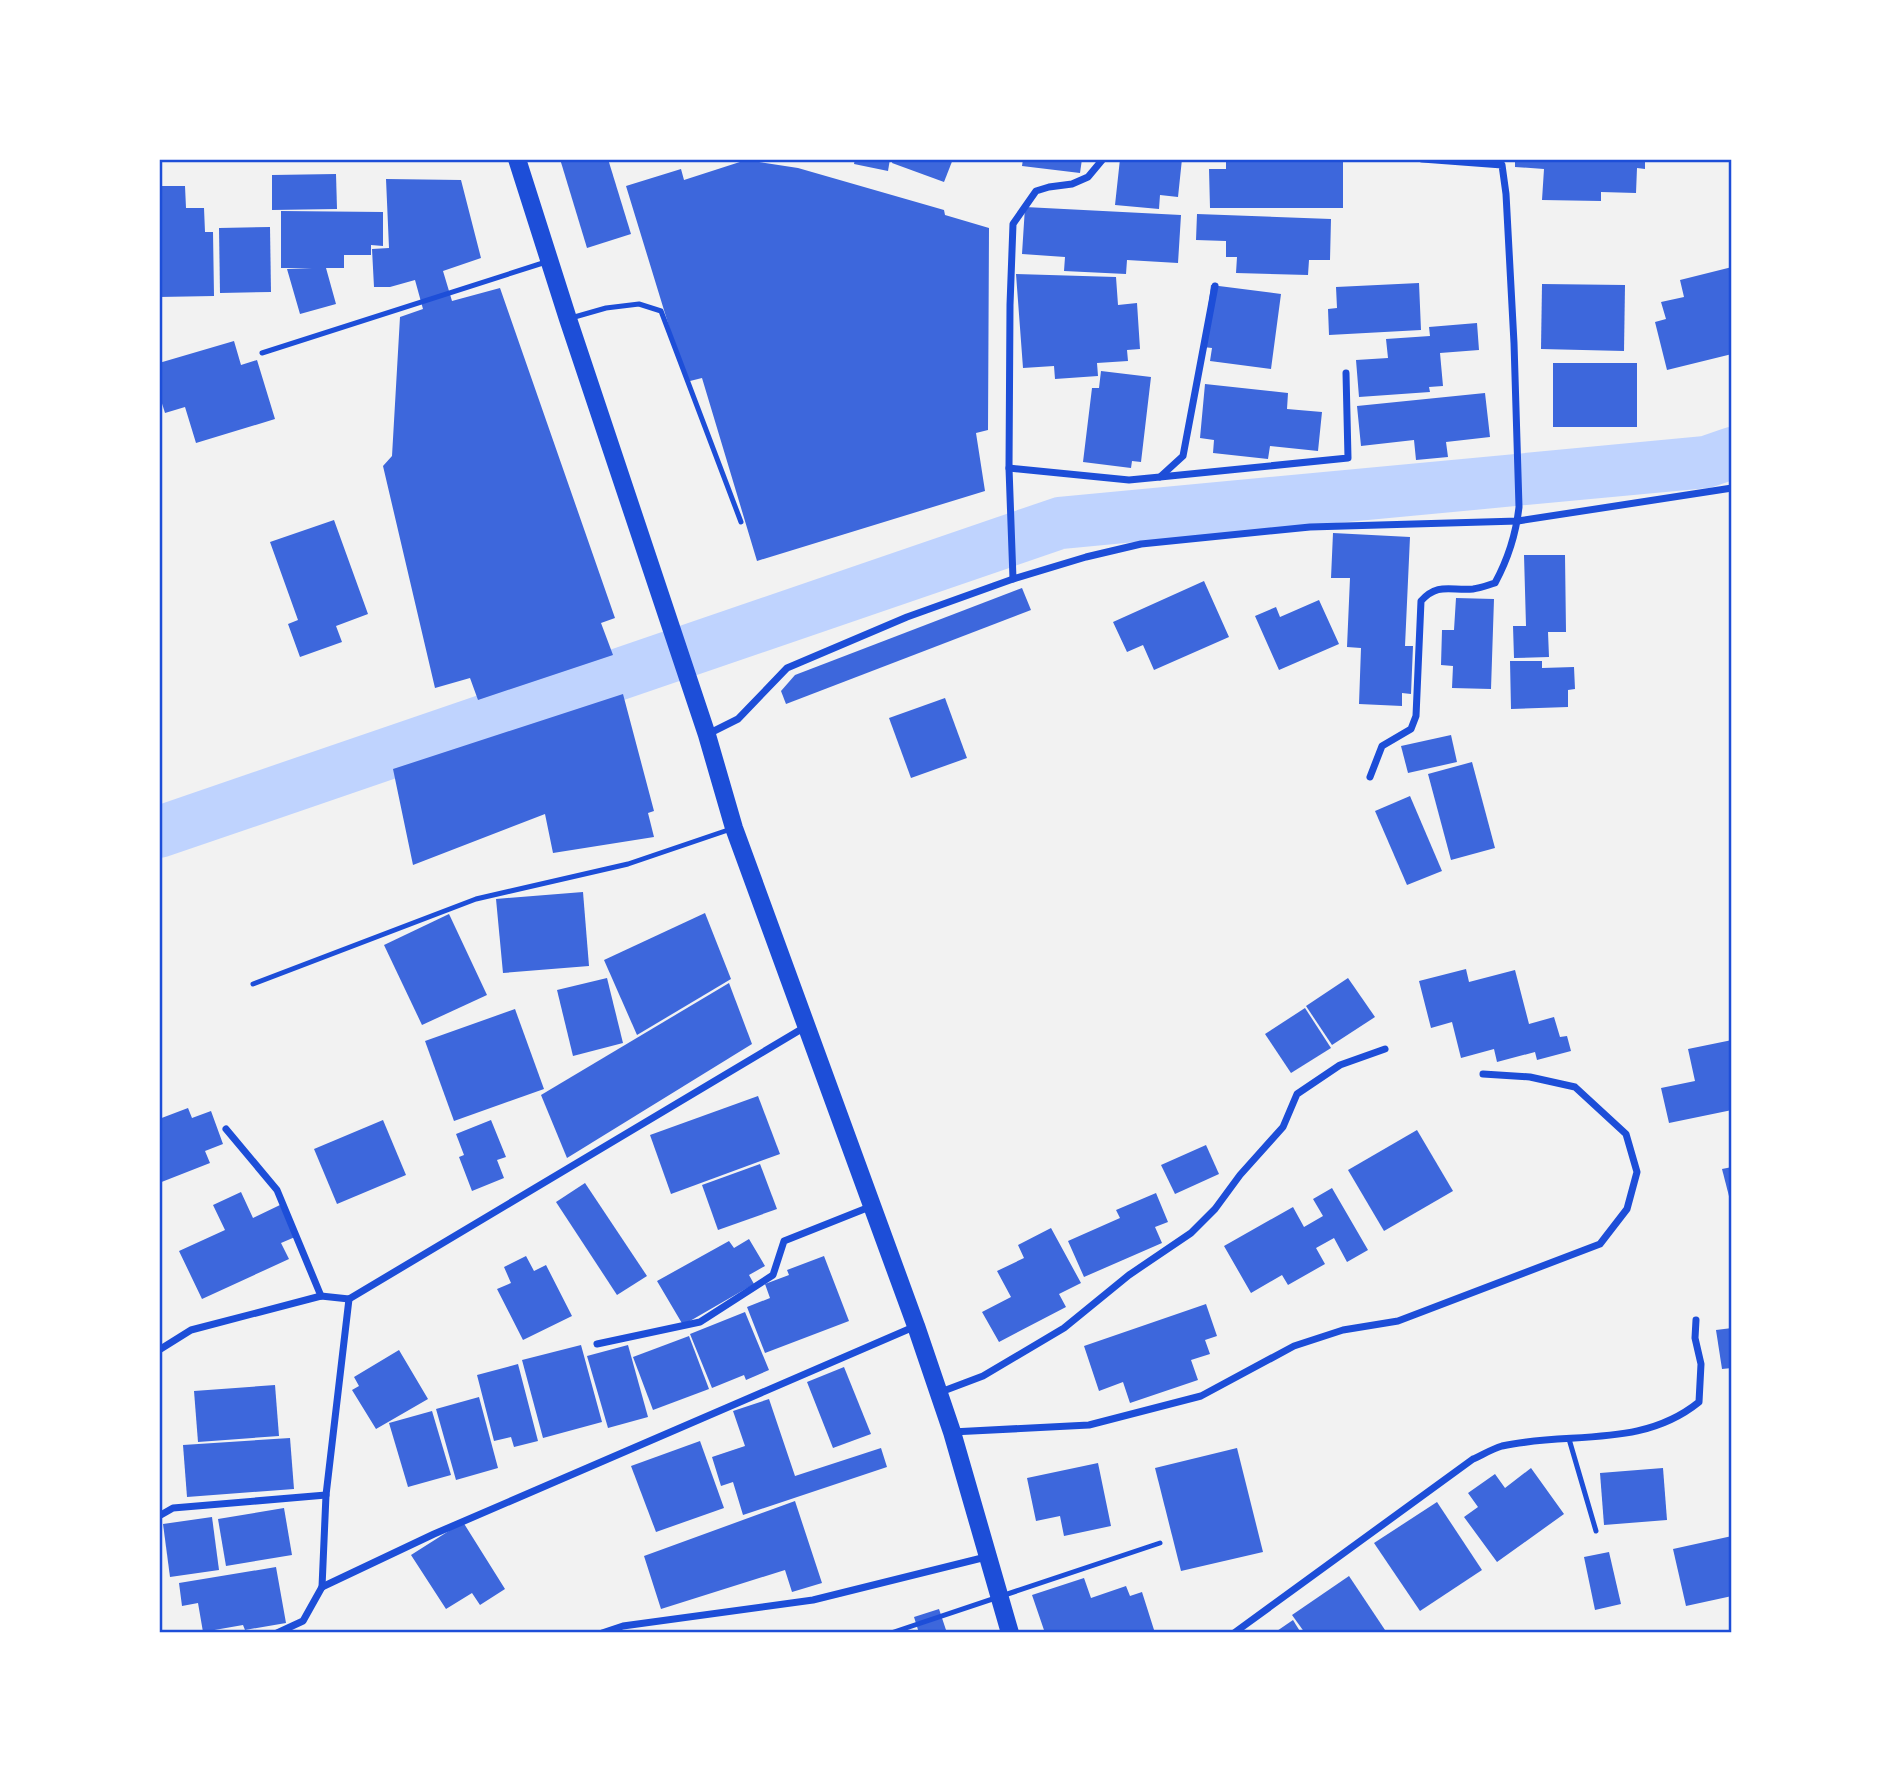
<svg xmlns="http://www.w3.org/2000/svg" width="1891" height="1792" font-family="'Libre Baskerville',serif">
<rect width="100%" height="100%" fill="#f2f2f2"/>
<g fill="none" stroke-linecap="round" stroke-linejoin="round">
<!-- river -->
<path stroke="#bfd3fe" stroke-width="52" d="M159,832L1060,523L1706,462L1732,453"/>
</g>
<!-- building -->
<g fill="#3d67dc">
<path d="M560,159H608L631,234L587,248Z"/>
<path d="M855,159H890L888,171L854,164Z"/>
<path d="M893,159H953L944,182L892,163Z"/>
<path d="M1023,159H1082L1080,173L1022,166Z"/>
<path d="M1120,159H1182L1178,197L1160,195L1159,209L1115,205Z"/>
<path d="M1226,159H1343V208H1210L1209,169H1226Z"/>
<path d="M1515,159H1645V169L1637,168L1636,193L1601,192V201L1542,200L1544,169L1515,167Z"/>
<path d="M746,160L798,168L944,210L945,215L989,228L988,430L976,433L985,491L757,561L702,378L686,382L626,186L681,169L684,180Z"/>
<path d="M336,174L337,209L272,210V175Z"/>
<path d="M386,179L461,180L481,258L443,271L452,301L500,288L615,618L601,623L613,655L478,700L470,678L435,688L383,466L392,456L400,317L423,309L415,280L390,287H374L372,249L389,248Z"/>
<path d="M159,186H185L186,208H204L205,232H213L214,296L159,297Z"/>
<path d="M1025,207L1181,215L1178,263L1127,260L1126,274L1064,271L1065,257L1022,254Z"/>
<path d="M281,211L383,212V246L371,245V255H344V268H326L336,304L300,314L287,269L312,268H281Z"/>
<path d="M1197,214L1331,219L1330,260H1309L1308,275L1236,273L1237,257H1226V241L1196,240Z"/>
<path d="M270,227L271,292L220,293L219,228Z"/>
<path d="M1732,267V337H1729L1732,354L1667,370L1655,322L1666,319L1661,302L1684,297L1680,280Z"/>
<path d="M1016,274L1116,277L1118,305L1137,303L1140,349L1127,350L1128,361L1097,363L1098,376L1055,379L1054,366L1023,368Z"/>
<path d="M1419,283L1421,330L1329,335L1328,309L1337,308L1336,287Z"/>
<path d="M1542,284L1625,285L1624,351L1541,349Z"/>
<path d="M1211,285L1281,294L1271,369L1210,361L1212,348L1203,347Z"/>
<path d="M1477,323L1479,350L1440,353L1443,386L1429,387L1430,392L1359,397L1356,360L1388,358L1386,339L1430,336L1429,327Z"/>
<path d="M234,341L241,365L257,360L275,419L196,443L185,407L165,413L159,394V363Z"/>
<rect x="1553" y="363" width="84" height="64"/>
<path d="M1101,371L1151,377L1141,462L1132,461L1131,468L1083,462L1092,388H1099Z"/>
<path d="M1205,384L1288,393L1287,409L1322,412L1318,451L1270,446L1268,459L1213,453L1214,440L1200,438Z"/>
<path d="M1485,393L1490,437L1446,442L1448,457L1416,460L1414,440L1361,446L1357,406Z"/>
<path d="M334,520L368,614L336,626L342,642L300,657L288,624L298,620L270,542Z"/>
<path d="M1333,533L1410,537L1405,646H1413L1411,694L1402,693V706L1359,704L1361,648L1347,647L1350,578H1331Z"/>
<path d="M1524,555H1565L1566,632H1548L1549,657L1514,658L1513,626H1526Z"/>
<path d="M1204,581L1229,637L1154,670L1143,645L1127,652L1113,622Z"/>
<path d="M1022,588L1031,610L786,704L781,691L795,675Z"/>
<path d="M1456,598L1494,599L1491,689L1452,688L1453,666L1441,665L1442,630H1454Z"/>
<path d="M1319,600L1339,644L1279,670L1255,616L1276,607L1280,617Z"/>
<path d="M1510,661H1542V668L1574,667L1575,689L1568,690V707L1511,709Z"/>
<path d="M623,694L654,811L648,813L654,837L553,853L545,814L413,865L393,769Z"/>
<path d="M945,698L967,758L911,778L889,718Z"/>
<path d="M1451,735L1457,762L1408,773L1401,746Z"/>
<path d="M1472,762L1495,848L1451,860L1428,774Z"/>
<path d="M1410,796L1442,871L1407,885L1375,811Z"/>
<path d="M583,892L589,966L503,973L496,899Z"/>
<path d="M705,913L731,979L637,1035L604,960Z"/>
<path d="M449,914L487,995L422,1025L384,945Z"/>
<path d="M1466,969L1469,982L1515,970L1529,1024L1554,1017L1560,1037L1567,1036L1571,1051L1537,1060L1535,1052L1497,1062L1494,1049L1461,1058L1452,1022L1431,1028L1419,981Z"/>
<path d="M607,978L623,1043L573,1056L557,990Z"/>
<path d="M1348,978L1375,1017L1332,1045L1306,1006Z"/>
<path d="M729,983L752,1044L567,1158L541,1095Z"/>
<path d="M1305,1008L1331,1048L1291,1073L1265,1034Z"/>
<path d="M515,1009L544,1089L454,1121L425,1041Z"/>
<path d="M1732,1040V1110L1669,1123L1661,1088L1695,1081L1688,1049Z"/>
<path d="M758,1096L780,1154L671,1194L650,1135Z"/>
<path d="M188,1108L192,1118L211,1111L223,1144L205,1151L210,1163L159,1183V1119Z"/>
<path d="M383,1120L406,1175L337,1204L314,1149Z"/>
<path d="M491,1120L506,1157L497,1160L504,1178L472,1191L459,1157L464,1155L456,1134Z"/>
<path d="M1417,1130L1453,1191L1384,1231L1348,1170Z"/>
<path d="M1206,1145L1219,1174L1175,1194L1161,1165Z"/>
<path d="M760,1164L777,1209L718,1230L702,1185Z"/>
<path d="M1732,1167V1204H1731L1722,1169Z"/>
<path d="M585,1183L647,1276L617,1295L556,1202Z"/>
<path d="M1332,1188L1368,1250L1347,1262L1334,1238L1316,1248L1325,1264L1288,1285L1282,1275L1251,1293L1224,1246L1293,1207L1304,1227L1323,1216L1313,1199Z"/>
<path d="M241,1192L253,1218L280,1205L295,1237L281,1243L289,1259L202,1299L179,1251L225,1230L213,1205Z"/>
<path d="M1156,1193L1168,1222L1155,1227L1162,1243L1084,1277L1068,1241L1120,1218L1116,1210Z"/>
<path d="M1051,1228L1081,1283L1059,1294L1066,1307L999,1342L982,1312L1011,1297L997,1271L1024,1258L1018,1245Z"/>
<path d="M749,1239L765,1266L749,1275L754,1284L683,1325L657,1281L729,1241L734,1248Z"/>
<path d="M526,1256L534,1271L546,1265L572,1316L523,1340L497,1289L511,1283L504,1267Z"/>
<path d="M824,1256L849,1321L765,1353L747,1307L770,1298L765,1284L789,1275L787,1270Z"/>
<path d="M1206,1304L1217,1336L1205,1340L1210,1354L1191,1360L1198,1380L1130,1403L1123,1382L1099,1391L1084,1346Z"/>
<path d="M745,1312L769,1370L746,1380L744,1375L712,1388L690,1334Z"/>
<path d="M1732,1328V1368L1722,1369L1716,1330Z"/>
<path d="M689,1336L709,1389L653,1410L633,1357Z"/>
<path d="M581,1345L602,1422L543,1438L522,1360Z"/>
<path d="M628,1345L648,1417L608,1428L587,1356Z"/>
<path d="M399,1350L428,1399L376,1429L352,1390L359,1386L354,1377Z"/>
<path d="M518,1364L538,1441L514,1447L511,1437L494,1441L477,1375Z"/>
<path d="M844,1367L871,1434L833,1448L807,1382Z"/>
<path d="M275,1385L279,1436L198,1442L194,1391Z"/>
<path d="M479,1397L498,1468L456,1480L436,1409Z"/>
<path d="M769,1399L795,1476L881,1448L887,1467L743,1515L733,1482L721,1486L712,1457L745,1446L733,1411Z"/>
<path d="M432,1411L451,1475L408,1487L389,1423Z"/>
<path d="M290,1438L294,1489L187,1497L183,1445Z"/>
<path d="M700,1441L724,1508L656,1532L631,1466Z"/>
<path d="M1237,1448L1263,1552L1181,1571L1155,1468Z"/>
<path d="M1098,1463L1111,1526L1064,1536L1060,1516L1036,1521L1027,1478Z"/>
<path d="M1531,1468L1564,1514L1497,1562L1464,1517L1478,1507L1468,1493L1495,1474L1505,1488Z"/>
<path d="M1663,1468L1667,1520L1604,1525L1600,1473Z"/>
<path d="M795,1501L822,1583L792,1592L785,1570L661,1609L644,1556Z"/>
<path d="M1437,1502L1482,1570L1420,1611L1374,1543Z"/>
<path d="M284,1508L292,1555L226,1566L218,1519Z"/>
<path d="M212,1517L219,1570L170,1577L163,1524Z"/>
<path d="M463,1522L505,1589L480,1605L472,1593L446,1609L411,1555Z"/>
<path d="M1732,1536V1596L1686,1606L1673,1549Z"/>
<path d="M1609,1552L1621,1604L1595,1610L1584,1557Z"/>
<path d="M276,1567L286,1623L245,1630L243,1625L203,1632L198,1603L182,1606L179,1583Z"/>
<path d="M1349,1576L1387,1633H1305L1292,1615Z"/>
<path d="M1084,1578L1091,1598L1126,1586L1130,1596L1142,1592L1155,1633H1045L1032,1595Z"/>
<path d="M939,1609L947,1633H919L914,1617Z"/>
<path d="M1293,1620L1301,1633H1274Z"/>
</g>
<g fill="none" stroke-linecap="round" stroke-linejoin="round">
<!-- service -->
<g stroke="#1d4ed8" stroke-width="5">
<path d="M571,318L606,308L639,304L661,311L741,522"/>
<path d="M262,353L546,262"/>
<path d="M253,984L476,899L628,864L731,829"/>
<path d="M1569,1439L1596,1531"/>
<path d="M891,1633L1160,1543"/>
</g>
<!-- minor -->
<g stroke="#1d4ed8" stroke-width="7">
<path d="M1009,468L1129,480L1160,477L1183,456L1215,286"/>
<path d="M1160,477L1348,458L1346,373"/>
<path d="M1013,579L1009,468L1010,305L1013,224L1036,191L1049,187L1072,184L1088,177L1103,159"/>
<path d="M708,734L738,719L787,668L907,617L1013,579L1086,557L1141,544L1310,527L1518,521L1732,488"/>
<path d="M1370,777L1382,746L1411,729L1416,716L1421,601C1438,582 1451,591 1473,589C1481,588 1488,585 1495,583C1508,559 1516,534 1519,507L1514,343L1506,194L1502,165L1422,159"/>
<path d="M226,1129L277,1190L321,1296"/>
<path d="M597,1344L700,1322L773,1275L784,1241L872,1206"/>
<path d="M159,1350L191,1330L321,1296L349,1299L805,1027"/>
<path d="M938,1393L983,1376L1064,1328L1129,1275L1191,1233L1215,1209L1240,1175L1283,1127L1297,1094L1340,1065L1385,1049"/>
<path d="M952,1432L1089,1425L1201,1396L1294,1346L1343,1330L1398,1321L1600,1244L1627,1209L1637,1172L1626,1134L1575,1087L1530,1077L1483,1074"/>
<path d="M159,1516L173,1508L326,1495"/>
<path d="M322,1587L326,1495L349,1299"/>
<path d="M277,1633L303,1621L322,1587L434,1534L916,1326"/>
<path d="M602,1633L623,1626L813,1600L986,1557"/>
<path d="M1234,1633L1473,1459C1482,1455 1492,1449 1502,1446C1570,1431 1641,1449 1699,1402L1701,1364L1695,1338L1696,1320"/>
</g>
<!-- primary -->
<path stroke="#1d4ed8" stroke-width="18" d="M517,159L568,319L707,735L734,828L916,1326L952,1432L1010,1633"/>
</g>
<!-- border -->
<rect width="1891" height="1792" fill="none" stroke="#ffffff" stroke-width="322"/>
<rect x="161" y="161" width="1569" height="1470" fill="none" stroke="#1d4ed8" stroke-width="2.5"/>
</svg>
